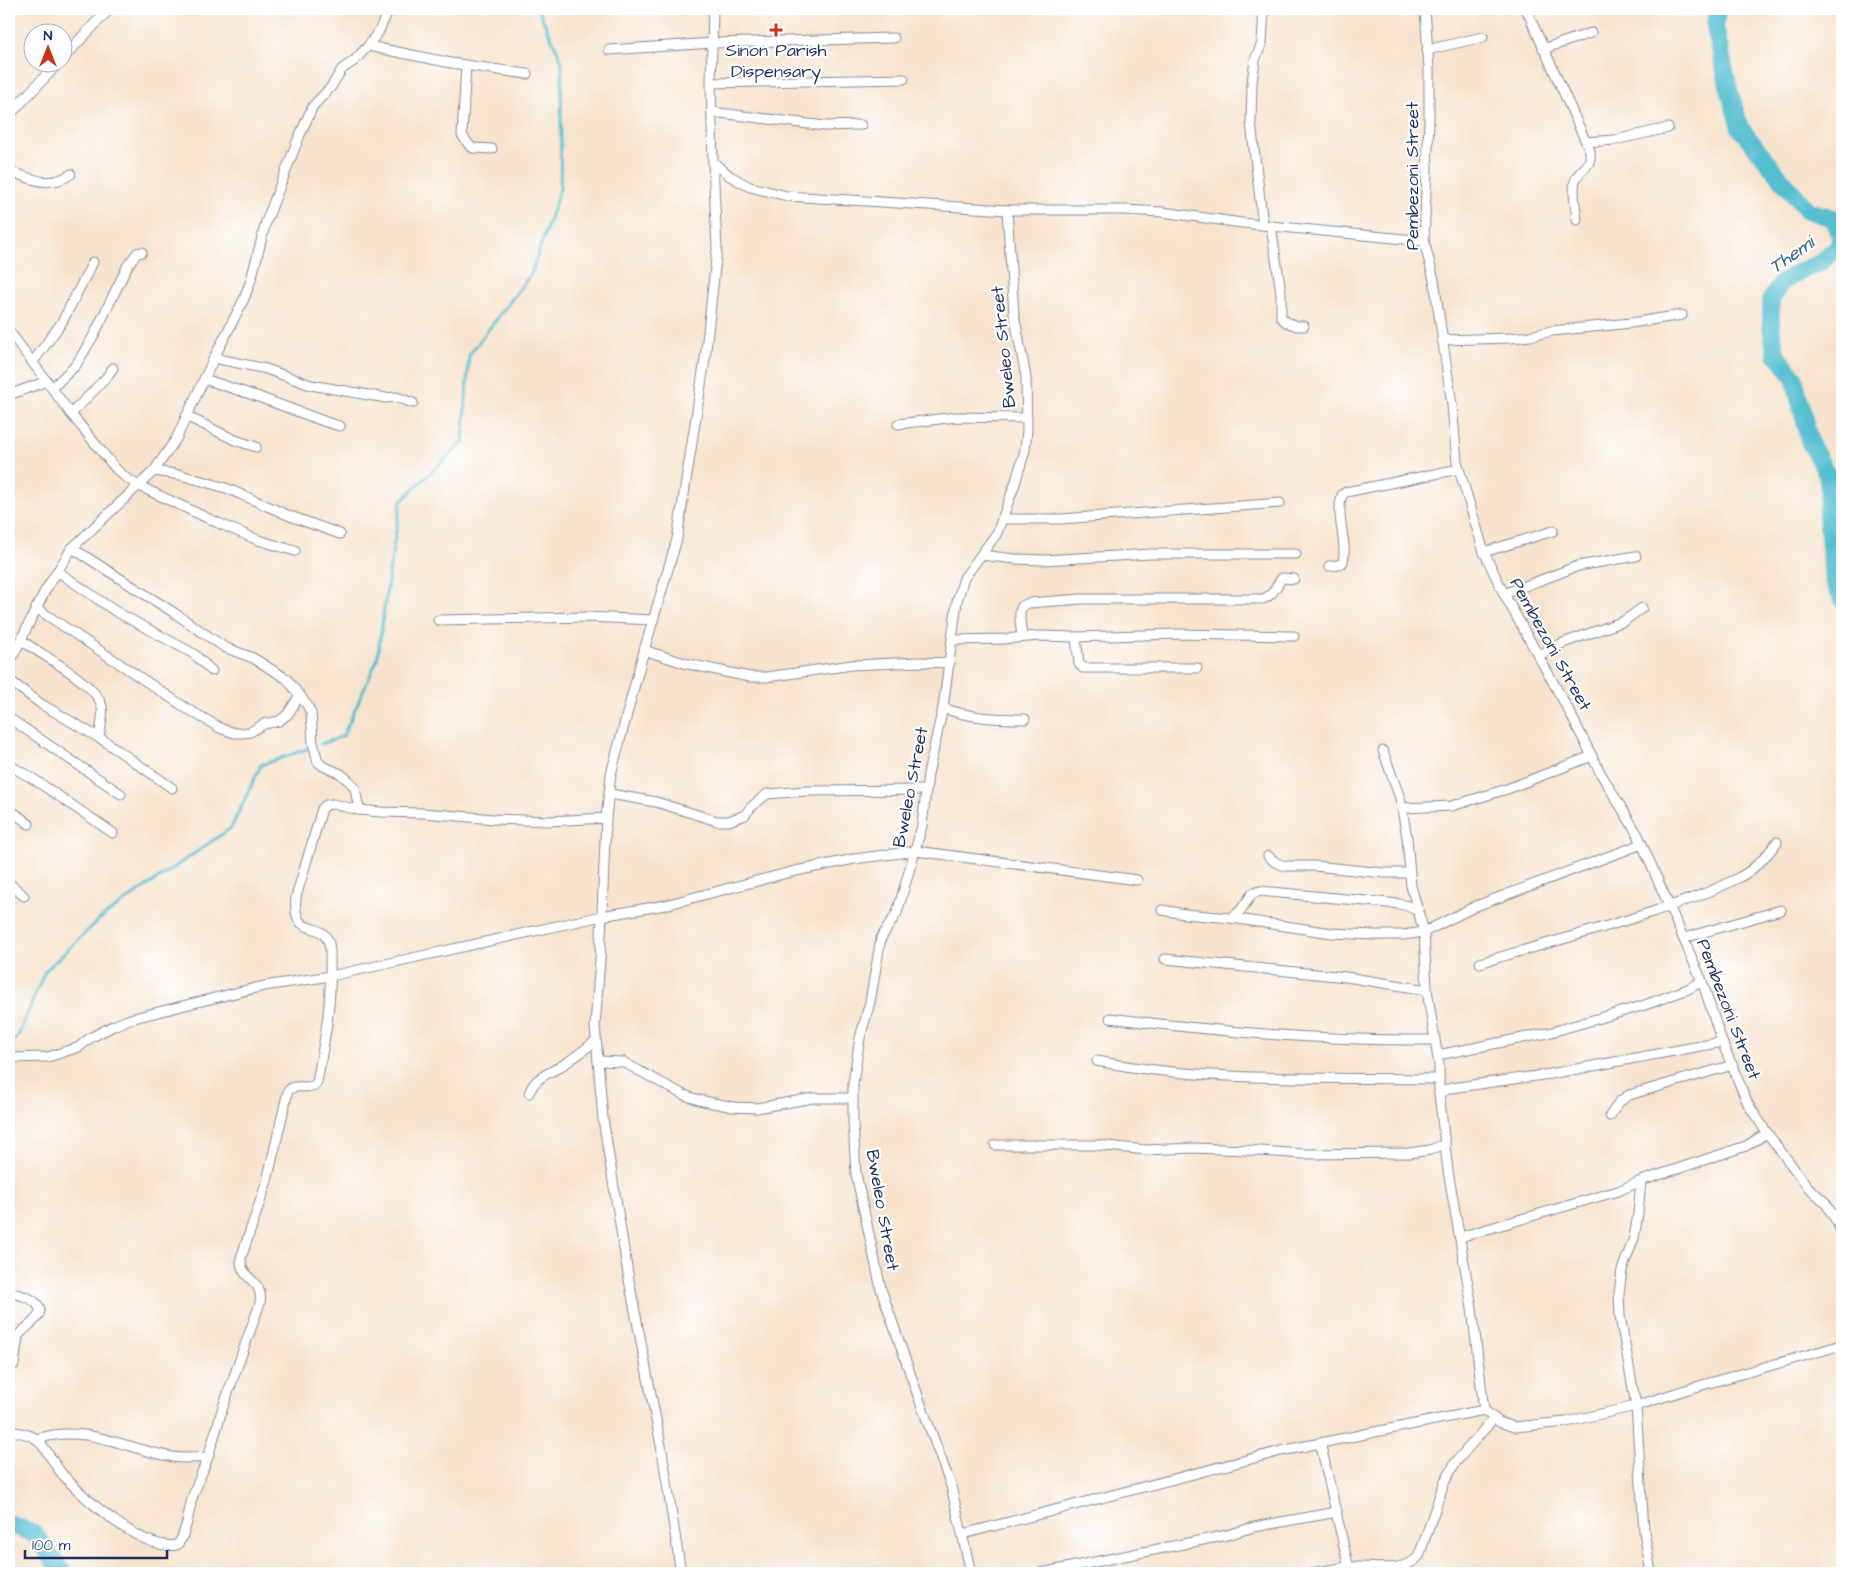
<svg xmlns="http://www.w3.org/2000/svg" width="1851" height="1582" font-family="'Architects Daughter',sans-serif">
<rect width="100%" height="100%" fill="#fff"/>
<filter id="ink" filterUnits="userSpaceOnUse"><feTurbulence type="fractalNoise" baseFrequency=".02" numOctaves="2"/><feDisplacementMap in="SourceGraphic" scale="10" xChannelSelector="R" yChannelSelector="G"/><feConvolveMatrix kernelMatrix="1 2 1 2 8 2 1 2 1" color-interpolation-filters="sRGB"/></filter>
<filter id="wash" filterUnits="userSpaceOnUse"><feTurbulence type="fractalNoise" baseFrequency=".0096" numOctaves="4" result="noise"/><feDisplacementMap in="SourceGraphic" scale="20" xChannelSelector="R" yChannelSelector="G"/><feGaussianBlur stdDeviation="1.12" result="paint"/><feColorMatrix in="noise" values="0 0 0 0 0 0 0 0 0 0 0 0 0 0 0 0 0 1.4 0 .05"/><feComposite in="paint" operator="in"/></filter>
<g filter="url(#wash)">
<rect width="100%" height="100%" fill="#f7e3cd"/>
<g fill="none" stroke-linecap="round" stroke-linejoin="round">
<!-- stream -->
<g stroke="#54bed1" stroke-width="3">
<path d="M321,744L343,736L377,660L389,574L401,501L463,442L469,355L531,274L560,189L562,61L538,9"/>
<path d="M9,1047L18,1036L45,971L101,918L231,828L261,765L307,749"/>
</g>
<!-- river -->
<g stroke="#54bed1" stroke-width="18">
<path d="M1717,9L1715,27L1729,89L1740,128L1807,210L1833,218L1842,242L1820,263L1800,271L1781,283L1771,299V327L1776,354L1794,377L1810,443L1827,474L1829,490L1827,515L1833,579L1842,599"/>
<path d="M9,1524L35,1534L63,1573"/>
</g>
</g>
</g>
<g filter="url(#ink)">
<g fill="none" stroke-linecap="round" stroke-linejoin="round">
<!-- minor casing -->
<g stroke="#898996" stroke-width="11">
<g id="minor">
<path d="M713,9L711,83L713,162L730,176L750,187L787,196L1007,210H1125L1162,212L1242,223L1424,241"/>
<path d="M1425,9L1429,69V120L1424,241L1434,280L1452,405L1457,462L1484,552L1504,594L1569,711L1601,774L1638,835L1702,981L1722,1042L1748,1104L1767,1133L1808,1187L1825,1202L1838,1224L1842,1235"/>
<path d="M1526,9L1590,151C1592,170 1580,166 1575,181C1572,193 1576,208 1577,220"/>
<path d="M368,46L451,63L527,74"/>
<path d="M1543,49L1591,33"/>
<path d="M609,50L713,43L894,38"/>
<path d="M1427,50L1483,37"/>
<path d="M466,65L462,135L469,145L473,148L492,149"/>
<path d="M711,83L904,79"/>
<path d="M712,112L825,126L861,125"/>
<path d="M1586,142L1615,140L1668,128"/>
<path d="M9,171C32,179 49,189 71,174"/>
<path d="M1263,225L1251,123L1252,83L1255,60L1262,43L1264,9"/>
<path d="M1271,226L1281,292V317L1286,322L1297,326H1304"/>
<path d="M9,331L71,414L116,469L125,477L137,485L218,523L258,540L295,551"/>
<path d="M1442,340L1510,338L1530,336L1552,331L1631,323L1682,315"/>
<path d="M214,358L266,369L311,385L386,398L396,397L413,403"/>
<path d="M33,362L62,322L93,262"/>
<path d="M204,379L256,396L326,422L340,426"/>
<path d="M52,388L76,365L94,335L128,265L137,253L142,252"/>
<path d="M9,395L47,381"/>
<path d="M71,414L106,378L113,368"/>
<path d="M186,416L235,440L256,447"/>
<path d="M898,424L956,417L1027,418"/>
<path d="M154,471L181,475L226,488L290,516L340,534"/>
<path d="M1003,519H1061L1280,503"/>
<path d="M72,548L176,614L224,647L253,658L287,679L307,705L311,713L313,743L318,762L323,766L341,774L349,781L355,788L359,810"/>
<path d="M1484,552L1553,531"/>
<path d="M981,555L1015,559L1043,560L1152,554H1296"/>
<path d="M1329,566L1338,565L1343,562C1348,541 1335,517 1342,495L1346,492L1459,469"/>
<path d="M57,571L115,611L194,654L212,671"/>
<path d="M1504,594L1578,566L1636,556"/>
<path d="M36,608L186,708L222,729L235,733H242L250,732L264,724L279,721L288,714L300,695"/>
<path d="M438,620L587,617L653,620"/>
<path d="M1022,637L1020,620V612L1022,606L1029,603L1081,599H1263C1274,595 1275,587 1282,578L1294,579"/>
<path d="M1076,637L1079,664L1083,668H1197"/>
<path d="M21,640C40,654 98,684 102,707C104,717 100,728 99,738"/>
<path d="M953,640L1004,639L1039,636L1076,637L1177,634L1294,636"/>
<path d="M644,650L684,663L749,677H767L852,665L919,662L950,663"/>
<path d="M1539,655L1563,643L1624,621L1642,608"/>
<path d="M9,664L45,591L72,548L154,471L176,439L214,358L244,299L251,280L266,222L299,137L313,106L331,87L342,69L354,61L368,46L379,31L389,9"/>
<path d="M9,680L41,704L103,740L172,788"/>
<path d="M943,708C970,718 996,719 1025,719"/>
<path d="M9,718L121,794"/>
<path d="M1383,751L1400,798L1407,837L1411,886L1424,932L1427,990L1439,1065V1093L1448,1171L1472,1308L1484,1410"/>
<path d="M9,765L35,780L113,833"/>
<path d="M610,794L656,802L717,821H729L745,815L751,807L767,794L806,791L926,790"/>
<path d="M1402,808L1452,806L1507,789L1592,756"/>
<path d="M9,809L29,824"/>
<path d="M1268,856L1275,862L1285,866H1314L1384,873H1409"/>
<path d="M9,883L24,896"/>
<path d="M1162,910L1185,914L1231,918L1332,933L1374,935H1403L1424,932L1476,906L1642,844"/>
<path d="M1231,918L1240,911L1252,894L1260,891L1399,904L1408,906L1418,911"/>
<path d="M1684,938L1781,910"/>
<path d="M1165,959L1346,977L1427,990"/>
<path d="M1480,963C1537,946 1594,931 1649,913C1679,903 1710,893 1738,878C1754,870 1767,856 1777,842"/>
<path d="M1110,1018C1218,1032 1326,1041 1434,1040"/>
<path d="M1438,1055L1548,1033L1645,1005L1688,989L1702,981"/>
<path d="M9,1058L48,1057L79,1047L90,1038L113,1026L130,1019L198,1002L264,986L331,976L602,916L665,905L791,872L854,859L916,851L1137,880"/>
<path d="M598,1061L623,1062L684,1095L699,1100L733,1107L757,1108L813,1098H853"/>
<path d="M1097,1061C1209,1083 1325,1077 1439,1079"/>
<path d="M529,1093C536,1076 547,1075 561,1066C574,1059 584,1049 596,1041"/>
<path d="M1439,1093L1451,1088L1550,1074L1722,1042"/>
<path d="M1610,1116L1619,1102L1629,1095L1733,1065"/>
<path d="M995,1145H1097L1146,1150L1194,1148L1245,1150L1304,1154L1409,1153L1430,1150L1445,1144"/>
<path d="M1641,1181L1638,1214L1634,1238L1622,1270L1619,1293L1620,1316L1636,1406L1644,1531L1651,1573"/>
<path d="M1460,1237L1618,1191L1641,1181L1746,1146L1767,1133"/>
<path d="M9,1293C19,1294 47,1301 38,1316C33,1324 23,1329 18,1336L14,1365"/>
<path d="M9,1431C17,1432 27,1433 35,1438C45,1445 54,1465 63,1475C85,1499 142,1551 177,1545L182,1538L187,1522L192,1498L208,1457L223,1407L260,1303C264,1278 240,1282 241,1258L267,1181L288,1091C295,1083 305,1089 314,1086L317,1082C324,1043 332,1004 330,964C330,956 331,947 328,941C320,919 292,940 296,897L322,809L326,805L333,804L359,810L381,812L423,813L494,819L549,821L606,818"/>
<path d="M36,1439C87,1423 124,1449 173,1457C185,1459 197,1458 208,1457"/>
<path d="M1320,1442L1350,1573"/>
<path d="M963,1534L1281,1451L1484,1410L1499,1422L1514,1427L1566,1422L1636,1406L1685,1390L1842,1345"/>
<path d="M681,1573L662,1451L629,1280L603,1119L595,1026L600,959L606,818L611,774L643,654L677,539L705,359L717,249L713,162"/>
<path d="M971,1573L951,1486L918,1396L881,1289L856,1174L853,1122V1083L860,1038L870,1002L881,938L897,913L922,826L928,774L943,708L957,601L964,578L997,533L1015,484L1025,450L1027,430L1026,377L1014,314L1007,210"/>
<path d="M1041,1573L1227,1535L1254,1527L1337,1512"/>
<path d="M1313,1573C1324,1571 1336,1568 1348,1567C1369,1565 1403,1575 1419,1556L1444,1483L1455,1463L1494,1418"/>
</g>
</g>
<!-- tertiary casing -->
<g stroke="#898996" stroke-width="12">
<g id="tertiary">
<path d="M62,59L109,9"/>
<path d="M9,115L59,62"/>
</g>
</g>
<!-- minor -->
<use href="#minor" stroke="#fff" stroke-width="9"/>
<!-- tertiary -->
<use href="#tertiary" stroke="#fff" stroke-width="10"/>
</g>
</g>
<!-- markers -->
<path fill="#c8321e" stroke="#fff" stroke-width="2" d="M773.5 22.5h5v5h5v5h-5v5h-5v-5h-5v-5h5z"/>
<g text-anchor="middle" stroke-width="4.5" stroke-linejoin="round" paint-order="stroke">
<!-- poi labels -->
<g font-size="18" fill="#1b2f5e" stroke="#fff">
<text x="776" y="56">Sinon Parish<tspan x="776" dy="21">Dispensary</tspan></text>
</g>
<!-- street labels -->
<g font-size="18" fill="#1b2f5e" stroke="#fff">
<text transform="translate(1412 176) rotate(-90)" y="6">Pembezoni Street</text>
<text transform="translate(1003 347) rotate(-96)" y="6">Bweleo Street</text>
<text transform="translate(1551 644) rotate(61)" y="6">Pembezoni Street</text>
<text transform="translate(910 787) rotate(-79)" y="6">Bweleo Street</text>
<text transform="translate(1729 1009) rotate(69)" y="6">Pembezoni Street</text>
<text transform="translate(883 1210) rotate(80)" y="6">Bweleo Street</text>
</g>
<!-- water labels -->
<g font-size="19" font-style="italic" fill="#2f6186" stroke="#fff">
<text transform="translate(1791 254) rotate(-35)" y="7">Themi</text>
</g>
</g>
<!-- margin -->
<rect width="1851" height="1582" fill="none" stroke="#fff" stroke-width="30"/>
<!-- north arrow -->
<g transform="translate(48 48)"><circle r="24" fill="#ffffff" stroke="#a4acbf"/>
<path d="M0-4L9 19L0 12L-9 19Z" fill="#c8321e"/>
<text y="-8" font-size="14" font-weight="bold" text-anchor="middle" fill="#1b2f5e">N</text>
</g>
<!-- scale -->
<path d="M25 1550v8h142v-8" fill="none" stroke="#1b2f5e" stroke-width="2.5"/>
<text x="32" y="1550" font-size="15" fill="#1b2f5e" stroke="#ffffff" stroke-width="4" paint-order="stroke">100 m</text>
</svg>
